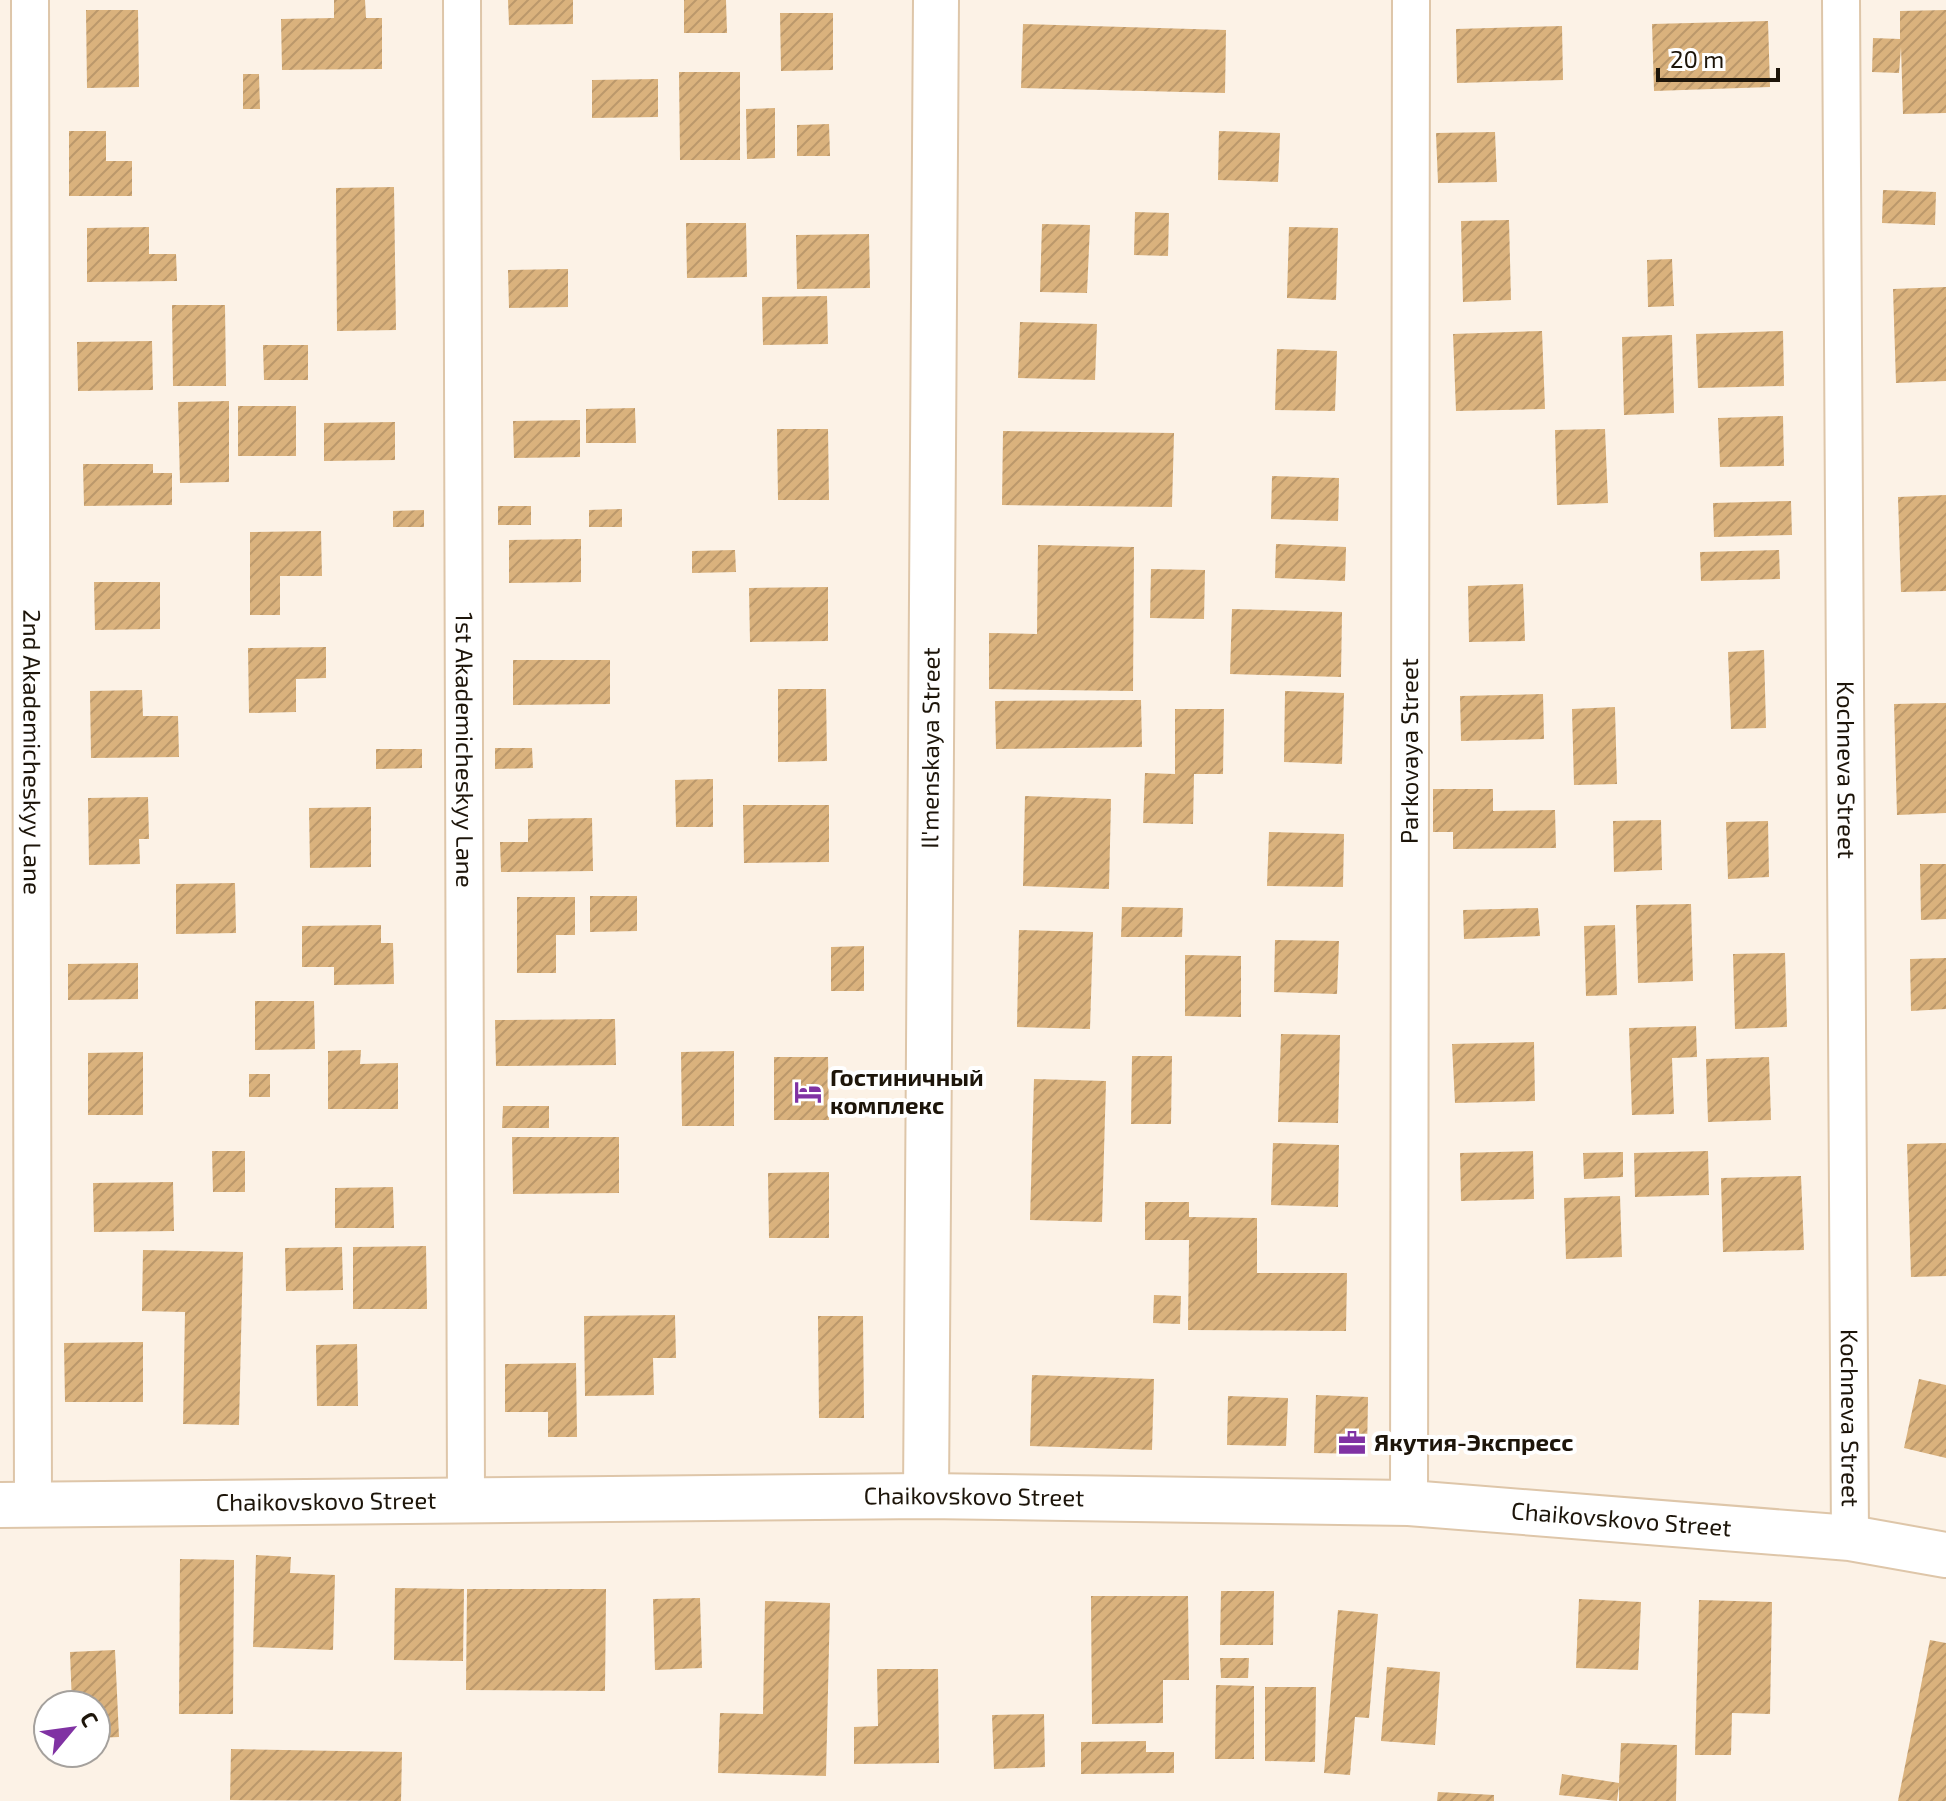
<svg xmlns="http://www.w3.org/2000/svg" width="1946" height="1801" font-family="'Exo 2',sans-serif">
<defs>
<pattern id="building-hatch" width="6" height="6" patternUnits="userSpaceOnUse" patternTransform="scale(2)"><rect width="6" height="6" fill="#dab27d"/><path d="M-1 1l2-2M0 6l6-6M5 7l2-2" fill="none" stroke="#bb986b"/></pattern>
</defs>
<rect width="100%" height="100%" fill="#fcf2e6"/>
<!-- building -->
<g fill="url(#building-hatch)">
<path d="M334,0H365L366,18H382V69L282,70L281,19L334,18Z"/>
<path d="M508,0H573V24L509,25Z"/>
<path d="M684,0H726L727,33H684Z"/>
<path d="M86,10H138L139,87L87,88Z"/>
<path d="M1946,10V113L1903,114L1901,47L1899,73L1872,72L1873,38L1900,39V11Z"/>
<path d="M780,13H833V70L781,71Z"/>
<path d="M1768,21L1770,87L1654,91L1652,24Z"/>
<path d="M1023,24L1226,30L1225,93L1021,88Z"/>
<path d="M1562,26L1563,80L1457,83L1456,29Z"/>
<path d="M679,72H740V160H680Z"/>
<path d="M243,74H259L260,109H243Z"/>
<path d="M658,79V117L592,118V80Z"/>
<path d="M775,108V158L747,159L746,109Z"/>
<path d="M829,124L830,156H797V125Z"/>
<path d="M69,131H106V161H132V196H69Z"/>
<path d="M1219,131L1280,133L1278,182L1218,180Z"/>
<path d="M1495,132L1497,182L1438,183L1436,133Z"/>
<path d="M394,187L396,330L337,331L336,188Z"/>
<path d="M1883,190L1936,192L1935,225L1882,223Z"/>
<path d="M1135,212L1169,213L1168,256L1134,255Z"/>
<path d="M1509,220L1511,300L1463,302L1461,221Z"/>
<path d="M686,223H746L747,277L687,278Z"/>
<path d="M1042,224L1090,225L1087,293L1040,292Z"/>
<path d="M149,227V254H176L177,281L87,282V228Z"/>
<path d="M1289,227L1338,228L1336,300L1287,298Z"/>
<path d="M869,234L870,288L797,289L796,235Z"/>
<path d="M1672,259L1674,306L1648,307L1647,260Z"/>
<path d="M568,269V307L509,308L508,270Z"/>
<path d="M1946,287V381L1896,383L1893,289Z"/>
<path d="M827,296L828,344L763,345L762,297Z"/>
<path d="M172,305H225L226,386H173Z"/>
<path d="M1020,322L1097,324L1095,380L1018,378Z"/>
<path d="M1542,331L1545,409L1456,411L1453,334Z"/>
<path d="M1783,331L1784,386L1698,388L1696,334Z"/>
<path d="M1672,335L1674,413L1624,415L1622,337Z"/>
<path d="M152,341L153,390L78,391L77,342Z"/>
<path d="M263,345H308V380H264Z"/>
<path d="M1277,349L1337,351L1335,411L1275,410Z"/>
<path d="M229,401V482L180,483L178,402Z"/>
<rect x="238" y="406" width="58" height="50"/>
<path d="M635,408L636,443H586V409Z"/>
<path d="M1783,416L1784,466L1720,467L1718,418Z"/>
<path d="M580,420V457L514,458L513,421Z"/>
<path d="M395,422V460L324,461V423Z"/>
<path d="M777,429H828L829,500H778Z"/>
<path d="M1605,429L1608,503L1557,505L1555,430Z"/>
<path d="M1003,431L1174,433L1172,507L1002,505Z"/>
<path d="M83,464H153V473H172V505L84,506Z"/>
<path d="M1272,476L1339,478L1338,521L1271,519Z"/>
<path d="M1946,495V591L1901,592L1898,497Z"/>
<path d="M1791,501L1792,535L1714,537L1713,503Z"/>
<rect x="498" y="506" width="33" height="19"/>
<path d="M622,509V527H589V510Z"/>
<path d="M424,510V527H393V511Z"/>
<path d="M321,531L322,576H280V615H250V532Z"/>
<path d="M581,539V582L509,583V540Z"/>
<path d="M1276,544L1346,547L1345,581L1275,578Z"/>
<path d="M1038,545L1134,547L1133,691L989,689V633L1037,634Z"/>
<path d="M735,550L736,572L692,573V551Z"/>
<path d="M1779,550L1780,579L1701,581L1700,552Z"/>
<path d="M1151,569L1205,570L1204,619L1150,618Z"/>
<path d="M94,582H160V629L95,630Z"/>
<path d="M1523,584L1525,641L1469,642L1468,586Z"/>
<path d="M828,587V641L750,642L749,588Z"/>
<path d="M1232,609L1342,612L1341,677L1230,674Z"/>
<path d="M326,647V678L296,679V712L249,713L248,648Z"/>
<path d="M1764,650L1766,728L1731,729L1728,652Z"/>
<path d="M513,660H610V704L513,705Z"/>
<path d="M778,689H826L827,761L778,762Z"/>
<path d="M142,690L143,716H178L179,757L91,758L90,691Z"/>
<path d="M1285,691L1344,693L1342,764L1284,762Z"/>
<path d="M1543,694L1544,739L1461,741L1460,696Z"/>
<path d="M1141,700L1142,747L996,749L995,701Z"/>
<path d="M1946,703V813L1897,815L1894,704Z"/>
<path d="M1615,707L1617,784L1574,785L1572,709Z"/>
<path d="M1175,709H1224L1223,774H1194L1193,824L1143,823L1145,773L1175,774Z"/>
<path d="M495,748H532L533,768L495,769Z"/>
<path d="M376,749H422V768L376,769Z"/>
<path d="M713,779V827H676L675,780Z"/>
<path d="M1433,789H1493V811L1555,810L1556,848L1453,849V832H1433Z"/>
<path d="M1025,796L1111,799L1109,889L1023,886Z"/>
<path d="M148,797L149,839H139L140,864L89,865L88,798Z"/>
<path d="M743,805H829V862L744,863Z"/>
<path d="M371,807V867L310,868L309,808Z"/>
<path d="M592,818L593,871L501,872L500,842H528V819Z"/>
<path d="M1661,820L1662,870L1614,872L1613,821Z"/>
<path d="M1768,821L1769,877L1728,879L1726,822Z"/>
<path d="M1269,832L1344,834L1343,887L1267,886Z"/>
<path d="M1920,864H1946V919L1921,920Z"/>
<path d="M235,883L236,933L176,934V884Z"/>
<path d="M590,896H637V931L590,932Z"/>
<path d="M517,897H575V935H556V973H517Z"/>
<path d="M1691,904L1693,981L1638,983L1636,905Z"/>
<path d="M1122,907L1183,908L1182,937H1121Z"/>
<path d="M1538,908L1540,936L1464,939L1463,910Z"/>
<path d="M381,925V943H393L394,984L334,985V967H302V926Z"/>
<path d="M1615,925L1617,995L1586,996L1584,926Z"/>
<path d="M1019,930L1093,932L1090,1029L1017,1027Z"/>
<path d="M1275,940L1339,941L1337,994L1274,992Z"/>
<path d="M864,946V991H831V947Z"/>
<path d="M1785,953L1787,1027L1735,1029L1733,954Z"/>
<path d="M1185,955L1241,956V1017L1185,1016Z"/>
<path d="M1946,958V1009L1911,1011L1910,959Z"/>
<path d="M138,963V999L68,1000V964Z"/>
<path d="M255,1001H314L315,1049L255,1050Z"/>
<path d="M615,1019L616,1065L496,1066L495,1020Z"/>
<path d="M1696,1026L1697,1057L1672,1058L1674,1114L1632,1115L1629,1028Z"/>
<path d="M1281,1034L1340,1035L1338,1123L1278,1122Z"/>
<path d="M1534,1042L1535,1101L1455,1103L1452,1044Z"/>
<path d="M361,1050L360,1064L398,1063V1109H328V1051Z"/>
<path d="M734,1051V1126H682L681,1052Z"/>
<path d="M143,1052V1115H88V1053Z"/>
<path d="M1132,1056H1172L1171,1124H1131Z"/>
<path d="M774,1057H828L829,1120H774Z"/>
<path d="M1769,1057L1771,1120L1708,1122L1706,1059Z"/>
<rect x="249" y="1074" width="21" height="23"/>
<path d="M1034,1079L1106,1081L1102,1222L1030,1220Z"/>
<path d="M503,1106H549V1128H502Z"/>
<path d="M512,1137H619V1193L513,1194Z"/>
<path d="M1273,1143L1339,1145L1338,1207L1271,1205Z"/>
<path d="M1946,1143V1276L1911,1277L1907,1144Z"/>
<path d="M212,1151H245V1192H213Z"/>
<path d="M1533,1151L1534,1199L1461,1201L1460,1153Z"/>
<path d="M1708,1151L1709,1195L1635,1197L1634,1153Z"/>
<path d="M1623,1152V1177L1584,1179L1583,1153Z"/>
<path d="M829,1172V1238H769L768,1173Z"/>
<path d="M1801,1176L1804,1250L1723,1252L1721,1178Z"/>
<path d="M173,1182L174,1231L94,1232L93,1183Z"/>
<path d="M393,1187L394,1228H335V1188Z"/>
<path d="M1620,1196L1622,1257L1566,1259L1564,1198Z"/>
<path d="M1145,1202H1189V1217L1257,1218V1273H1347L1346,1331L1188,1330L1189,1240H1145Z"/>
<path d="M426,1246L427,1309H353V1247Z"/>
<path d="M342,1247L343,1290L286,1291L285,1248Z"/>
<path d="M143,1250L243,1252L239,1425L183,1424L185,1312L142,1311Z"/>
<path d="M1154,1295L1181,1296L1180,1324L1153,1323Z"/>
<path d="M675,1315L676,1358H653L654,1395L585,1396L584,1316Z"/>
<path d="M818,1316H863L864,1418H819Z"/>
<path d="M143,1342V1402H65L64,1343Z"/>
<path d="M357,1344L358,1406H317L316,1345Z"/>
<path d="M576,1363L577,1437H548V1412H505V1364Z"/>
<path d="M1032,1375L1154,1379L1152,1450L1030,1446Z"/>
<path d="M1919,1379L1946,1385V1458L1904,1448Z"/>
<path d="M1316,1395L1368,1397L1367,1454L1314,1453Z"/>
<path d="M1228,1396L1288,1398L1286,1446L1227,1445Z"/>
<path d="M256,1555L291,1557L290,1573L335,1575L333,1650L253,1647Z"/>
<path d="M180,1559L234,1560L233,1714H179Z"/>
<path d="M395,1588L464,1589L463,1661L394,1660Z"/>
<path d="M467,1589H606L605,1691L466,1690Z"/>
<path d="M1221,1591H1274L1273,1645H1220Z"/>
<path d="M1091,1596H1188L1189,1680H1163V1723L1092,1724Z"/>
<path d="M700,1598L702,1668L655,1670L653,1599Z"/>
<path d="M1579,1599L1641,1602L1638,1670L1576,1668Z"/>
<path d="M1699,1600L1772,1602L1770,1714L1732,1713L1731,1755H1695Z"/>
<path d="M765,1601L830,1603L826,1776L718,1773L720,1713L763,1714Z"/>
<path d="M1338,1610L1378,1614L1369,1718L1355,1717L1350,1775L1324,1773Z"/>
<path d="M1930,1640L1946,1643V1801H1898Z"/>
<path d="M115,1650L119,1737L96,1738V1705H72L70,1652Z"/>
<path d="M1220,1658H1249L1248,1678H1221Z"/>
<path d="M1387,1667L1440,1672L1435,1745L1381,1741Z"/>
<path d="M877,1669H938L939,1763L854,1764V1727L878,1726Z"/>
<path d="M1216,1685L1254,1686V1759H1215Z"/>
<path d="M1265,1687H1316L1315,1762L1265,1761Z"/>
<path d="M1044,1714L1045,1767L994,1769L992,1715Z"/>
<path d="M1146,1741V1752H1174V1773L1081,1774V1742Z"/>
<path d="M1621,1743L1677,1745L1676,1801H1619V1786L1617,1801L1559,1795L1562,1774L1619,1783Z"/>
<path d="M231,1749L402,1752L401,1801L230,1800Z"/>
<path d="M1438,1792L1494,1795V1801H1437Z"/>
</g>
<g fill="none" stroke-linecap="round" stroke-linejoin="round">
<!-- street casing -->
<g stroke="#dec6a9" stroke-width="40">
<g id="street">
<path id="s1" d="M30,0L33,1505"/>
<path id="s2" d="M462,0L466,1501"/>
<path id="s3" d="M1841,0L1850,1538"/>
<path id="s4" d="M1409,1503L1411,0"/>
</g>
</g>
<!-- secondary casing -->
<g stroke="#dec6a9" stroke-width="48">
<g id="secondary">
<path id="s5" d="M926,1496L936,0"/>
<path id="s6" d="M0,1505L926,1496L1409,1503L1850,1538L1946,1555"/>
</g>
</g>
<!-- street -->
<use href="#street" stroke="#fff" stroke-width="36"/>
<!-- secondary -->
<use href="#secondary" stroke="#fff" stroke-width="44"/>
</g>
<!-- icons -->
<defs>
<g id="hotel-bare" transform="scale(2.16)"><path d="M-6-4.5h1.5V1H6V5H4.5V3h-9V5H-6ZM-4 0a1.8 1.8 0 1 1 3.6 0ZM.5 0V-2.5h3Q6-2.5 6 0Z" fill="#8032a3" stroke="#fff" stroke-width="2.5" paint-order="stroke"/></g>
<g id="office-bare" transform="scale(2.16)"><path d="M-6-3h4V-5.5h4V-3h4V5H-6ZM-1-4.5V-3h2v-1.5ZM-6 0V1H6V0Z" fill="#8032a3" stroke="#fff" stroke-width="2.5" paint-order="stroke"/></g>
</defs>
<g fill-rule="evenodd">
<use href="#hotel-bare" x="808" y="1092"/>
<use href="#office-bare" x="1352" y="1443"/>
</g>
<g text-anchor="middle" stroke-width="8" stroke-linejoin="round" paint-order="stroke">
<!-- street labels -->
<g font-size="24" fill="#1d150a" stroke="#fff">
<text dy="8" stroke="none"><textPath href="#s5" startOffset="748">Il'menskaya Street</textPath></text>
<text dy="8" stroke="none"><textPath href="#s2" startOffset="750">1st Akademicheskyy Lane</textPath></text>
<text dy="8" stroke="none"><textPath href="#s4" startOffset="752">Parkovaya Street</textPath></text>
<text dy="8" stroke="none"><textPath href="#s1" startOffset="752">2nd Akademicheskyy Lane</textPath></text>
<text dy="8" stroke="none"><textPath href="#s3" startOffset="770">Kochneva Street</textPath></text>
<text dy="8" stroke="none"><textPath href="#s3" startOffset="1418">Kochneva Street</textPath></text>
<text dy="8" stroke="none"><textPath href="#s6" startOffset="974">Chaikovskovo Street</textPath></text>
<text dy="8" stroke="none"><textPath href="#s6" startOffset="326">Chaikovskovo Street</textPath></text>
<text dy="8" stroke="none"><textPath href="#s6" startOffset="1622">Chaikovskovo Street</textPath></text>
</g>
<!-- poi labels -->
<g font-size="24" font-weight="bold" fill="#1d150a" stroke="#fff" text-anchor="start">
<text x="830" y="1086">Гостиничный<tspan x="830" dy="28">комплекс</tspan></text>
<text x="1374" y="1451">Якутия-Экспресс</text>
</g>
</g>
<!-- north arrow -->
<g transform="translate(72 1729) rotate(61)"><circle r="38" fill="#ffffff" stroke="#a5a19d" stroke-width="2"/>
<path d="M0-6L14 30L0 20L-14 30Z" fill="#8032a3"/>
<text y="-12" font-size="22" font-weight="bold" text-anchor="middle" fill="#1d150a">С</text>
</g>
<!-- scale -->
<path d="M1658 68v12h120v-12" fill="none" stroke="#1d150a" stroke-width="4"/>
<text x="1670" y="68" font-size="24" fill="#1d150a" stroke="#ffffff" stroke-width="6" paint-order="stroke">20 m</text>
</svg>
